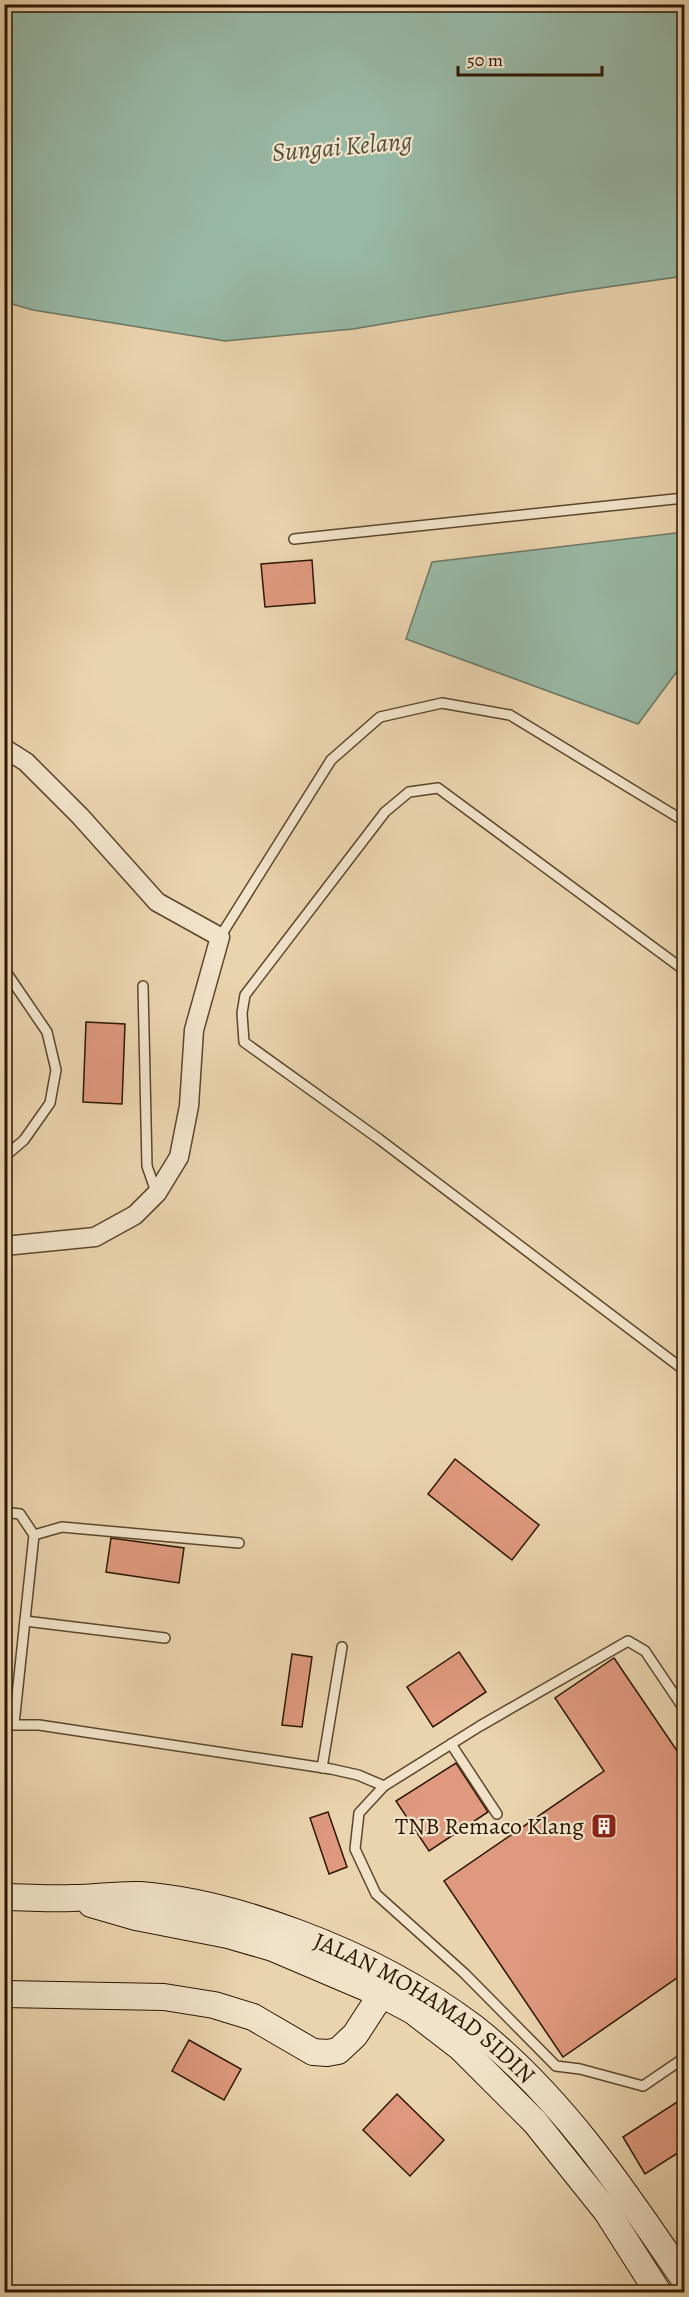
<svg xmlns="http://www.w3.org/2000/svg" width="689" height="2297" font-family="Alegreya,serif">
<rect width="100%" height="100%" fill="#ead4ae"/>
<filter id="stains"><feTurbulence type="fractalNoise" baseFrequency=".00333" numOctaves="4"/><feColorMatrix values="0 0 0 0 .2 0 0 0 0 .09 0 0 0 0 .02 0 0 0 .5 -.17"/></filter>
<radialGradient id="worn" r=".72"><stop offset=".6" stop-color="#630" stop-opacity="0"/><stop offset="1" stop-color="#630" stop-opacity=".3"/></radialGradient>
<!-- water -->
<g fill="#98b9a6" stroke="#6d7864" stroke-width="1.5">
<path d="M4,5H684V276L573,292L353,329L225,341L33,310L5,302Z"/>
<path d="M684,532V662L638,724L406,639L432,562Z"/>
</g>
<!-- building -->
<g fill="#df997e" stroke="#2d1600" stroke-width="1.5">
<path d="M312,560L315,603L265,607L261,564Z"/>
<path d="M86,1022L125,1024L122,1104L83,1102Z"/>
<path d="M455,1459L539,1525L512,1560L428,1494Z"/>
<path d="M111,1538L184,1548L179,1583L106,1572Z"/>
<path d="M459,1652L486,1692L433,1727L407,1687Z"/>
<path d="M292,1654L312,1657L302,1727L282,1725Z"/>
<path d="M614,1658L684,1761V1973L563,2057L444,1881L604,1771L555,1698Z"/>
<path d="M456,1763L488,1812L429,1851L396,1801Z"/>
<path d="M328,1812L347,1867L329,1874L310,1818Z"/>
<path d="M189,2040L241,2069L224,2100L172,2071Z"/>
<path d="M397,2094L444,2140L410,2176L363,2130Z"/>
<path d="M677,2102L684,2114V2149L645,2174L623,2137Z"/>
</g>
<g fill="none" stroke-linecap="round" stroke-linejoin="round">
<!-- lane casing -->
<g stroke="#5c462c" stroke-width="12">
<g id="lane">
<path d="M294,539L684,498"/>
<path d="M220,937L331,760L380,717L442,703L510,715L684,821"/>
<path d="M4,969L47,1032L56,1070L50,1103L24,1140L4,1157"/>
<path d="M684,970L438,788L409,792L385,812L245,995L242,1013L244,1042L379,1139L684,1370"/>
<path d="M143,986L147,1166L156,1192"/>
<path d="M4,1512L20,1514L34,1535L14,1724"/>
<path d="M34,1535L62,1527L239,1543"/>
<path d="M25,1621L165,1638"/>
<path d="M684,1709L645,1651L628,1641L480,1726L384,1786L359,1813L355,1849L376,1894L464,1973L556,2066L580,2069L643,2086L684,2058"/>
<path d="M4,1725H39L331,1769L358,1775L384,1786"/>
<path d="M451,1744L497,1814"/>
<path d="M322,1768L342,1647"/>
</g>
</g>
<!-- street casing -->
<g stroke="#5c462c" stroke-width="21">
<path id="street" d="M4,748L26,762L80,816L157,902L220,937L194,1030L189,1106L179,1157L157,1193L135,1215L95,1237L4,1246"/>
</g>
<!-- secondary casing -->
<g stroke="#2d1600" stroke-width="28">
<g id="secondary">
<path id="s1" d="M4,1897C27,1897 50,1899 72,1898C95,1898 118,1894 140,1895C194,1899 247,1914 298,1933C360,1956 420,1987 473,2027C560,2095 623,2189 684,2279"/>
<path d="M91,1904L136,1917L228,1935L273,1948L381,1994L413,2011L461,2048L535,2122L607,2212L658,2292"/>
<path d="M4,1994L164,1997L214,2005L253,2017L313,2052L327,2053L338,2051L355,2035L390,1981"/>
</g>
</g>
<!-- lane -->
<use href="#lane" stroke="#f1e3ca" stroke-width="9"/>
<!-- street -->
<use href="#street" stroke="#f1e3ca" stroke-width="18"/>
<!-- secondary -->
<use href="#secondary" stroke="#f1e3ca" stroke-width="26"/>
</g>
<!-- icons -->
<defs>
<g id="building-square" transform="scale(1.35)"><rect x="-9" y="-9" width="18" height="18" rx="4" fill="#8f2418" stroke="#f1e3ca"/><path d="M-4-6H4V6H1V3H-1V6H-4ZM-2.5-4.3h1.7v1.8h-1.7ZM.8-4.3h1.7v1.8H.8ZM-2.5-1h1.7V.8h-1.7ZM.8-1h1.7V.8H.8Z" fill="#fff"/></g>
</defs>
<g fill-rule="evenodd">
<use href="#building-square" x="604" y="1826"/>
</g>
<g text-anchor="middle" stroke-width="4.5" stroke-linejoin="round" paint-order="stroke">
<!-- poi labels -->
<g font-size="24" fill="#2d1600" stroke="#f1e3ca" text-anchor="end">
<text x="584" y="1834">TNB Remaco Klang</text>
</g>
<!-- street labels -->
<g font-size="24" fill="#2d1600" stroke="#f1e3ca">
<text dy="8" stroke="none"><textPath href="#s1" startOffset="447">JALAN MOHAMAD SIDIN</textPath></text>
</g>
<!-- water labels -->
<g font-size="26" font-style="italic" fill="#524f3a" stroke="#f1e3ca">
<text transform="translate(342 146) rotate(-5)" y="9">Sungai Kelang</text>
</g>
</g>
<!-- margin -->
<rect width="689" height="2297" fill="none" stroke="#ead4ae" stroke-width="24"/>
<rect x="6" y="6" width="677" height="2285" fill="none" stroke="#2d1600" stroke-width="3"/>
<rect x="12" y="12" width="665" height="2273" fill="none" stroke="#2d1600" stroke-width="1.5"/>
<!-- scale -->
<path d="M458 66v9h144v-9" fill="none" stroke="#2d1600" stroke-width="3"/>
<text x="467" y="66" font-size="18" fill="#2d1600" stroke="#f1e3ca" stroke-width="4.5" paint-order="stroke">50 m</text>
<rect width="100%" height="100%" filter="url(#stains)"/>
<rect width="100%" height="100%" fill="url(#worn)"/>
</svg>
